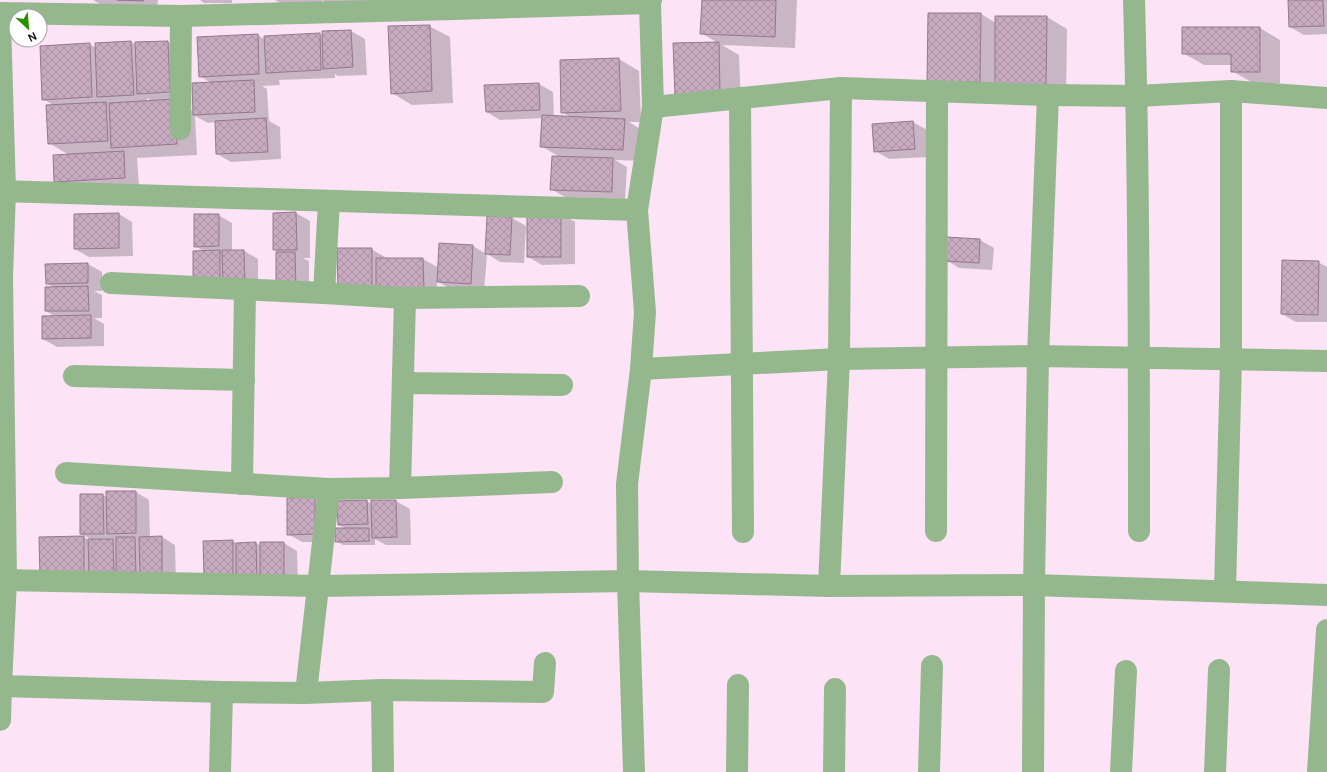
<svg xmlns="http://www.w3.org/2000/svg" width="1327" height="772" font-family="'DM Sans',sans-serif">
<defs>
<pattern id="building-cross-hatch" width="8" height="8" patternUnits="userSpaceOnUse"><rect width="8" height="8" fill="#c7aac0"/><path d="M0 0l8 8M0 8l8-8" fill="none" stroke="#ab91a5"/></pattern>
</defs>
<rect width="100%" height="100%" fill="#fce4f6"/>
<!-- shadow -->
<g fill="#0003" fill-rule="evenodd">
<path d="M93,0H158L157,9L105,7Z"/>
<path d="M200,0H232V3H204Z"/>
<path d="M275,0H375V9H336L322,0V7L285,6Z"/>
<path d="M703,0H797L795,48L722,45L739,55L741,104L696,106L718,43L701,33Z"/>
<path d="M1289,0H1327V34L1304,35L1290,27Z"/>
<path d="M981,14L996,23L1047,17L1067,29L1066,99L949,93Z"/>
<path d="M429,26L450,37L453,103L412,105L392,93Z"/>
<path d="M1260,28L1280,40V83H1253L1232,71V65H1204L1183,53Z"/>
<path d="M351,31L365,39L367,75L338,76L335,74V78L279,80L280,85L262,86L267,89L269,121L280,127L281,159L231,162L217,154L216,122L208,123L195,116L197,155L137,158L139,186L69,189L55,181L69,155L49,143L55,106L43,99L89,44L96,48V43L131,42L136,45L168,42L182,50L174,100L194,112L211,83L200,76L258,35L265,40L319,34L323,36ZM147,98L153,102H147Z"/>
<path d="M619,59L639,71L641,122H629L645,132L644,161L615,160L627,167L625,199L565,197L551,189L560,157L541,146L543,118L500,120L487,112L539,84L553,92L554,117L572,118L562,112Z"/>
<path d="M913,122L927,130L929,157L889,159L875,151Z"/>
<path d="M296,213L310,221V258H303L309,261V296L277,289V252L274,250Z"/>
<path d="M119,214L132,222L133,256L89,257L75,249Z"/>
<path d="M561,214L575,222V264L542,265L528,257Z"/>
<path d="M218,215L232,223V251H244L258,259V292H208L205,252L195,246Z"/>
<path d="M488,217L512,218L526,226L524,263L500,262L487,254L484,292L452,290L437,281V297L352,296L371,249L385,257V259H423L439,268L473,246L486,254Z"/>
<path d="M947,238L980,240L994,248L992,270L959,268L946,260Z"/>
<path d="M1318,262L1327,267V322H1296L1282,314Z"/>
<path d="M88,264L102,272V291H94L102,295V318H94L104,324V346L57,347L43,339L56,317L46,311L54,288L46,283Z"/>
<path d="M136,492L149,500L150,538L162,537L175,545L176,584H55L84,537L89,540H93L81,534L103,495L107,497Z"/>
<path d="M314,498L328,506L329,542H302L288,534Z"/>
<path d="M367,501L372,504V501H396L410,509L411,545H386L375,539V545H343L336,541L347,529L339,525L338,502Z"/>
<path d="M233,541L237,544L256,543L261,546L284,543L297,551L298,584H219Z"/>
</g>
<!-- building -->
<g fill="url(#building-cross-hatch)" stroke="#94788e">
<path d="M117,0H144L143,1Z"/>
<path d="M702,0H776L775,37L700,34Z"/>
<path d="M1288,0H1323L1324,26L1289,27Z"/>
<path d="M928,13H981L980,82H927Z"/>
<path d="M995,16H1047L1046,88H995Z"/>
<path d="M430,25L432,91L391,94L388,26Z"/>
<path d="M1182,27H1260V72H1231V54H1182Z"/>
<path d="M351,30L353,67L323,69L322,31Z"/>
<path d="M320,33L321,70L266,73L264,36Z"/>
<path d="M258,34L259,74L199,77L197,37Z"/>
<path d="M131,41L134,95L97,97L95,43Z"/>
<path d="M168,41L170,92L137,94L135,42Z"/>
<path d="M719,42L720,93L675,95L673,43Z"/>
<path d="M90,43L92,97L42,100L40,46Z"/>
<path d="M619,58L621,111L561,113L560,60Z"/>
<path d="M254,80L255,112L193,115L192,83Z"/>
<path d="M539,83L540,110L486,112L484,85Z"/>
<path d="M175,99L177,144L111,148L109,103Z"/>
<path d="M106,102L108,141L48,144L46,105Z"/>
<path d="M542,115L625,119L623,150L540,147Z"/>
<path d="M266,118L268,152L216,154L215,121Z"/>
<path d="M913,121L915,149L874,152L872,124Z"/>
<path d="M124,151L125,178L54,182L53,155Z"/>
<path d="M552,156L613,158L612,192L550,190Z"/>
<path d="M296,212L297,250H273V213Z"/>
<path d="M119,213V248L74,249V214Z"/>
<rect x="527" y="213" width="34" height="44"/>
<path d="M194,214H219V246L194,247Z"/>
<path d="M487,216L512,217L510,255L485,254Z"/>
<path d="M946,237L980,239L979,263L944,261Z"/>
<path d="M439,243L473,245L471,284L437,282Z"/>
<path d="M337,248H372V289H338Z"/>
<path d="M220,250V284L193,285V251Z"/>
<path d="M222,250H244L245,285H223Z"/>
<path d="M276,252H295L296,289H276Z"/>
<path d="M376,258H423L424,290H376Z"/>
<path d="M1282,260L1319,261L1318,315L1281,314Z"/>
<path d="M88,263V283L46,284L45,264Z"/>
<path d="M88,286L89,311H45V287Z"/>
<path d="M91,315V338L42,339V316Z"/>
<path d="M106,491H136V533L107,534Z"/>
<path d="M80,494H103L104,534H80Z"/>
<path d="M315,497V534L287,535V498Z"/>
<path d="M367,500L368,524L338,525L337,501Z"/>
<path d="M371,500H396L397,537L372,538Z"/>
<path d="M335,528H369V541L335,542Z"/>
<path d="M84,536V576L40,577L39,537Z"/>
<path d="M162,536V577H140L139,537Z"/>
<path d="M116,537H135L136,575L116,576Z"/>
<path d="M88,539H113L114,574L89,575Z"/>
<path d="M233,540V576L204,577L203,541Z"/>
<path d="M256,542L257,576L236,577V543Z"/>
<path d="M260,542H284V576L260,577Z"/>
</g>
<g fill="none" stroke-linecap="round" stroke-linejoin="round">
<!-- minor -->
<g stroke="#95b78d" stroke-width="22">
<path d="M1134,0C1139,177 1139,354 1139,531"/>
<path d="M0,13L181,16L454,9L650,3"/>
<path d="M0,22L5,191L2,277L6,580L1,686L222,692L306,693"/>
<path d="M740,98L743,532"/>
<path d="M653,107L841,88L1048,95L1137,96L1231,91L1327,98"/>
<path d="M180,129L181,16"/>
<path d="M0,191L637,210"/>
<path d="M111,283L324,293L405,298L579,296"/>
<path d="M324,293L329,201"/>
<path d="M641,369L839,359L1038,356L1327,361"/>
<path d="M74,376L244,380"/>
<path d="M403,383L562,385"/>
<path d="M66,473L329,489L400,488L552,482"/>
<path d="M242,484L245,290"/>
<path d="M400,488L405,298"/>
<path d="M329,489L306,693L382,690"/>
<path d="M936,531L937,91"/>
<path d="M0,580L319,586L628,581L829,586L1034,585L1327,595"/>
<path d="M829,586L839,359L841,88"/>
<path d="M1225,591L1231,360V91"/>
<path d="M0,720L1,686"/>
<path d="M220,772L222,692"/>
<path d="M383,772L382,690L543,692L545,663"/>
<path d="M634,772L628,581L627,484L641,369L645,312L637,210L653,107L650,3L651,0"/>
<path d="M737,772L738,685"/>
<path d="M834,772L835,689"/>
<path d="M929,772L932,666"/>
<path d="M1033,772L1034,585L1038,356L1048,95"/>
<path d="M1121,772L1126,671"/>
<path d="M1215,772L1219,670"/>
<path d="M1318,772L1327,630"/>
</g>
</g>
<!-- north arrow -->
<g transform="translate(28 28) rotate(154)"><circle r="19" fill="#ffffff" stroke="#a6a1a5"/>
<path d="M0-3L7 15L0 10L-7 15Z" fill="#2c8d01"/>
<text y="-6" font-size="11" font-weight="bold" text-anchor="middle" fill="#20151d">N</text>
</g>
</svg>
